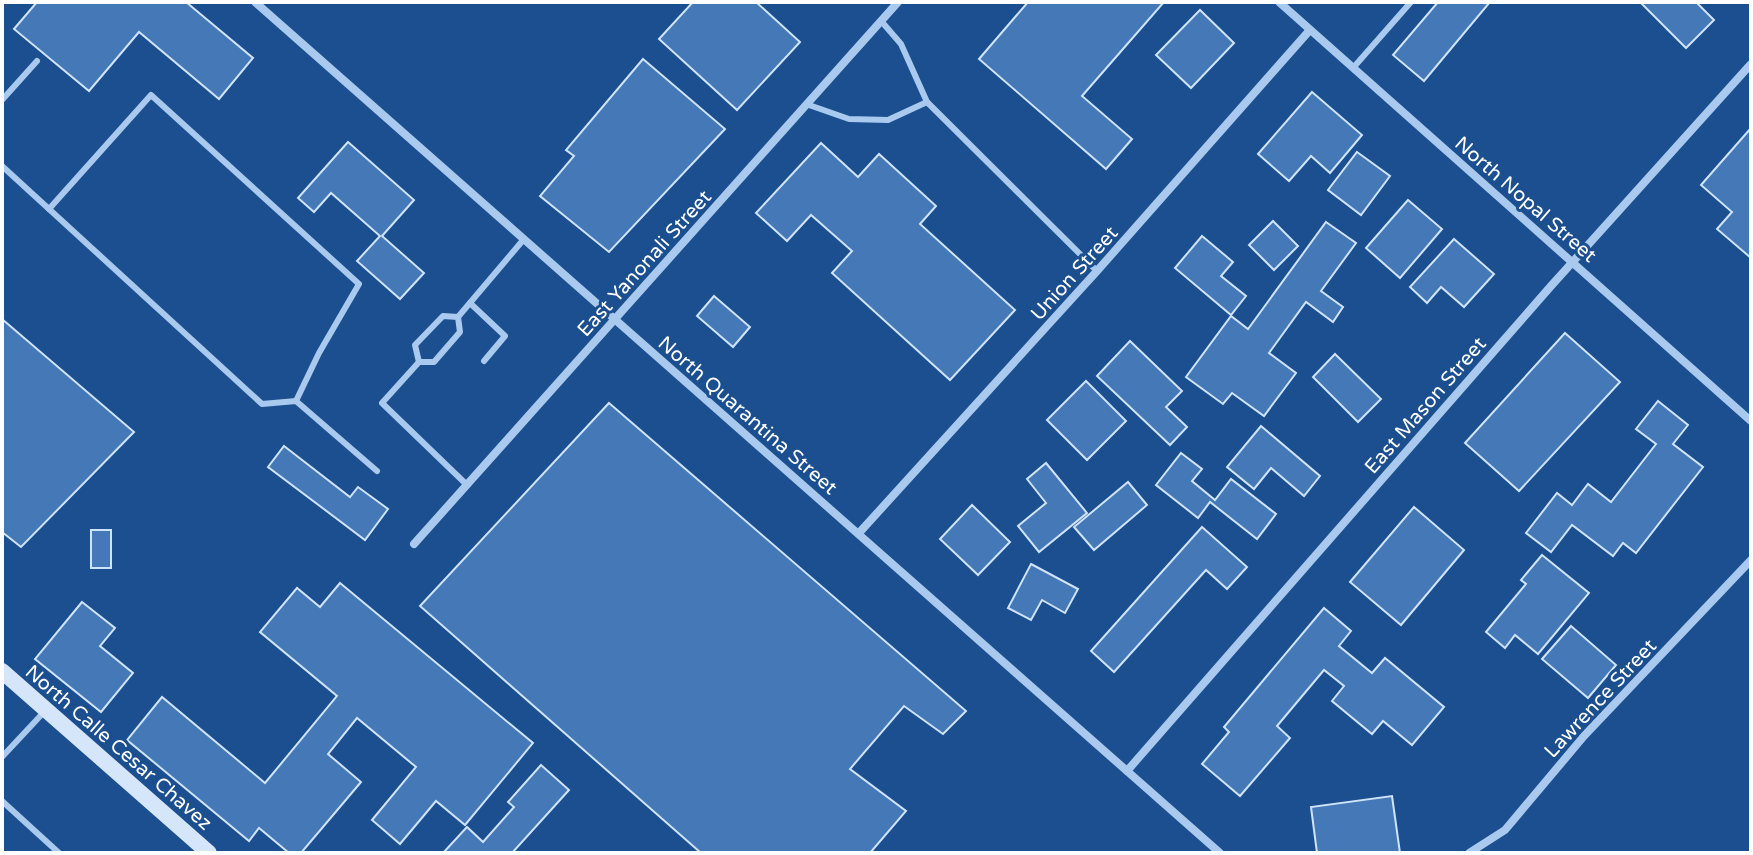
<svg xmlns="http://www.w3.org/2000/svg" width="1753" height="855" font-family="'Varela Round',sans-serif">
<rect width="100%" height="100%" fill="#1b4f8f"/>
<!-- building -->
<g fill="#4478b7" stroke="#cfe3fa" stroke-width="2">
<path d="M37,2H186L253,58L219,99L139,32L89,91L14,29Z"/>
<path d="M693,2H756L800,42L737,110L659,39Z"/>
<path d="M1028,2H1164L1082,96L1132,139L1106,169L979,59Z"/>
<path d="M1438,2H1490L1424,81L1393,55Z"/>
<path d="M1640,2H1696L1714,20L1686,48Z"/>
<path d="M1200,10L1234,43L1191,88L1156,55Z"/>
<path d="M643,59L725,129L609,252L540,196L574,156L566,150Z"/>
<path d="M1312,92L1362,135L1330,173L1311,156L1289,181L1258,154Z"/>
<path d="M1751,128V258L1717,229L1732,212L1701,185Z"/>
<path d="M348,142L414,200L382,236L424,273L400,299L357,261L380,236L331,193L314,212L298,198Z"/>
<path d="M821,143L858,177L879,154L936,206L920,224L1015,310L950,380L832,273L852,251L811,215L787,241L756,213Z"/>
<path d="M1357,152L1390,176L1361,215L1328,190Z"/>
<path d="M1408,200L1442,229L1400,278L1366,248Z"/>
<path d="M1273,221L1298,246L1274,270L1249,245Z"/>
<path d="M1326,222L1356,243L1321,291L1343,307L1333,322L1306,302L1269,353L1296,373L1264,416L1232,393L1223,404L1186,377L1231,316L1248,329Z"/>
<path d="M1202,236L1233,262L1221,276L1246,296L1231,315L1175,268Z"/>
<path d="M1454,239L1494,274L1464,307L1441,287L1427,303L1410,287Z"/>
<path d="M714,296L750,327L733,347L697,316Z"/>
<path d="M2,319L134,432L21,547L2,532Z"/>
<path d="M1565,333L1620,382L1519,491L1465,443Z"/>
<path d="M1130,341L1182,391L1166,407L1187,427L1170,445L1097,376Z"/>
<path d="M1335,354L1381,399L1358,422L1313,377Z"/>
<path d="M1086,381L1126,421L1087,460L1047,420Z"/>
<path d="M1658,401L1688,425L1673,444L1703,467L1636,553L1623,543L1613,556L1572,525L1551,552L1526,533L1557,493L1572,505L1588,484L1611,502L1656,444L1636,429Z"/>
<path d="M609,403L966,711L943,734L904,706L850,769L906,811L870,853H701L420,606Z"/>
<path d="M1261,426L1320,476L1304,496L1271,468L1254,489L1227,467Z"/>
<path d="M284,446L350,497L358,487L388,509L365,540L268,467Z"/>
<path d="M1181,453L1202,469L1192,481L1215,500L1231,479L1276,514L1257,539L1210,502L1198,518L1156,485Z"/>
<path d="M1046,463L1087,513L1039,552L1018,526L1046,503L1027,479Z"/>
<path d="M1128,482L1147,505L1094,550L1074,527Z"/>
<path d="M972,505L1010,542L978,575L940,539Z"/>
<path d="M1414,507L1464,550L1401,625L1350,582Z"/>
<path d="M1202,527L1247,567L1227,589L1206,570L1114,672L1091,651Z"/>
<rect x="91" y="530" width="20" height="38"/>
<path d="M1542,555L1589,593L1538,654L1515,635L1505,648L1486,632L1526,584L1521,580Z"/>
<path d="M1031,564L1078,589L1065,613L1042,600L1031,620L1008,608Z"/>
<path d="M340,583L533,743L465,825L436,801L400,844L372,820L416,767L357,718L328,754L361,782L301,853H289L259,828L249,841L127,740L162,697L265,783L337,696L260,632L297,588L320,607Z"/>
<path d="M82,602L115,628L100,646L133,673L101,712L35,659Z"/>
<path d="M1324,608L1351,631L1339,646L1372,673L1385,658L1444,707L1412,745L1383,721L1372,734L1332,701L1344,686L1324,670L1277,726L1290,738L1240,796L1202,764L1229,732L1224,727Z"/>
<path d="M1571,626L1616,665L1588,698L1542,659Z"/>
<path d="M541,765L569,790L512,853H443L467,827L483,842L514,807L508,802Z"/>
<path d="M1392,796L1400,853H1317L1311,807Z"/>
</g>
<g fill="none" stroke-linecap="round" stroke-linejoin="round">
<!-- lane -->
<g stroke="#a9c9ee" stroke-width="6">
<path d="M882,22L901,44L927,102L1097,271"/>
<path d="M1353,68L1411,2"/>
<path d="M2,100L37,61"/>
<path d="M809,105L849,119L888,120L927,102"/>
<path d="M2,166L262,404L296,401L377,471"/>
<path d="M49,209L151,95L359,284L319,353L296,401"/>
<path d="M470,303L505,336L484,361"/>
<path d="M458,317L460,332L434,362H419L382,403L467,485"/>
<path d="M458,317L524,239"/>
<path d="M419,362L415,345L443,316L458,317"/>
<path d="M2,757L44,712"/>
<path d="M2,801L59,853"/>
</g>
<!-- street -->
<g stroke="#a9c9ee" stroke-width="8">
<path d="M255,2L1220,853"/>
<path d="M1279,2L1751,421"/>
<path d="M859,533L1097,271L1309,31"/>
<path d="M414,544L898,2"/>
<path d="M1127,771L1551,286L1751,64"/>
<path d="M1469,853L1505,830L1584,736L1751,560"/>
</g>
<!-- secondary -->
<path stroke="#d6e6fa" stroke-width="16" d="M2,671L209,853"/>
</g>
<g text-anchor="middle" stroke-width="6" stroke-linejoin="round" paint-order="stroke">
<!-- street labels -->
<g font-size="20" fill="#fff" stroke="#1b4f8f">
<text transform="translate(1526 199) rotate(41)" y="7">North Nopal Street</text>
<text transform="translate(644 263) rotate(-48)" y="7">East Yanonali Street</text>
<text transform="translate(1074 273) rotate(-48)" y="7">Union Street</text>
<text transform="translate(1425 405) rotate(-49)" y="7">East Mason Street</text>
<text transform="translate(748 415) rotate(41)" y="7">North Quarantina Street</text>
<text transform="translate(1600 698) rotate(-47)" y="7">Lawrence Street</text>
<text transform="translate(119 747) rotate(41)" y="7">North Calle Cesar Chavez</text>
</g>
</g>
<!-- border -->
<rect width="1753" height="855" fill="none" stroke="#ffffff" stroke-width="8"/>
</svg>
